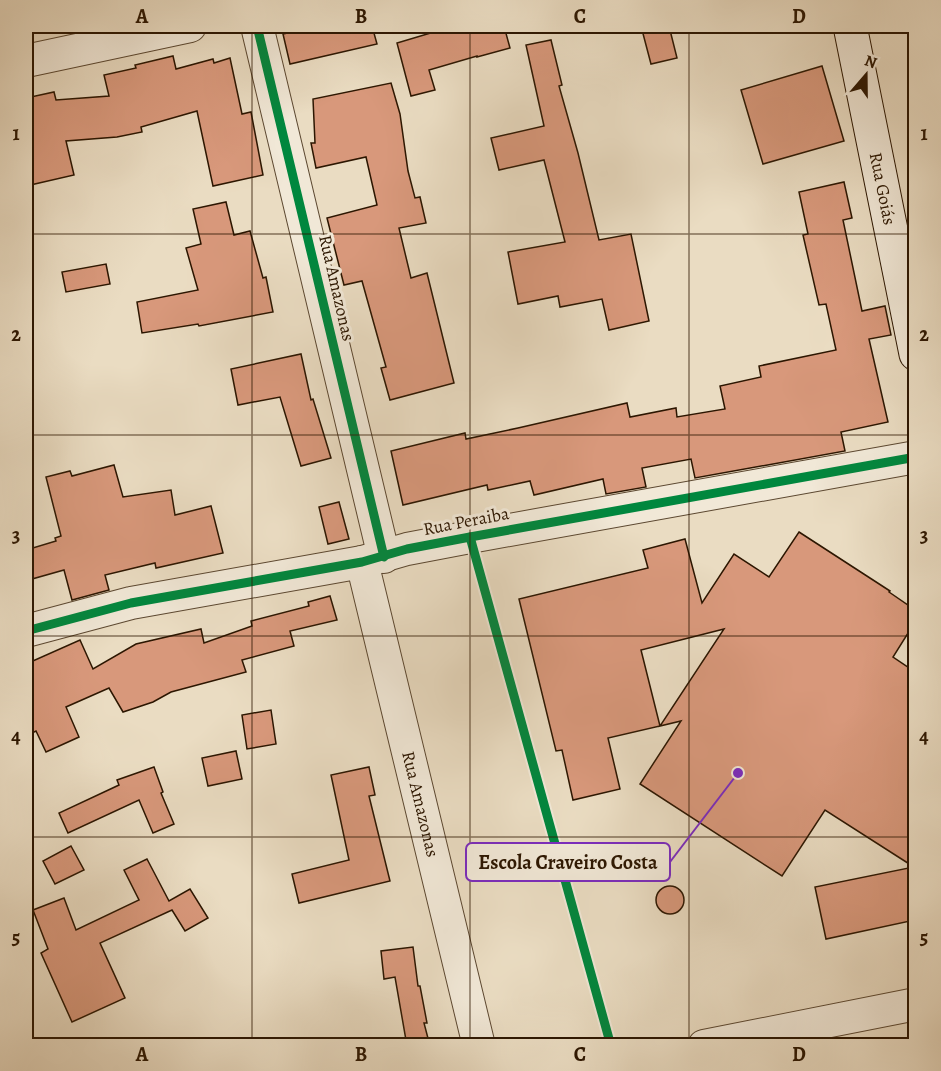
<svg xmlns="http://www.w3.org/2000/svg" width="941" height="1071" font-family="Alegreya,serif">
<rect width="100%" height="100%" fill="#eadcc2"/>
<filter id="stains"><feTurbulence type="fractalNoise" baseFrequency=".00333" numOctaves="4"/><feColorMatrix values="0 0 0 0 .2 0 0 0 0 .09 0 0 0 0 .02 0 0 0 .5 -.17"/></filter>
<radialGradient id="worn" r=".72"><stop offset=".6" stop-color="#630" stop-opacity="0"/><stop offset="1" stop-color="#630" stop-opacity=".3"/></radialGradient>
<!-- building -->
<g fill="#d8987b" stroke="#2c1601" stroke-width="1.5">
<path d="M319,26H372L377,44L290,64L283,34Z"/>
<path d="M432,26H504L510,48L477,57V56L429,70L435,90L411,96L397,43L434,32Z"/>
<path d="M641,26H669L677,58L651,64Z"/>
<path d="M551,40L562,85L559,86L578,153L599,240L631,234L649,321L609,330L602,299L560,307L558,296L518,304L508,252L565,242L544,160L499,170L491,138L544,126L526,45Z"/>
<path d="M173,56L176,69L213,59L214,63L230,58L242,114L251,112L263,175L213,186L197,111L141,127L142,132L117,137L66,141L74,175L26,186V98L54,92L56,100L109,96L104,75L136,68L135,65Z"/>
<path d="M822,66L844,141L763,164L741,90Z"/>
<path d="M391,83L400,114L408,171L415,198L420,197L426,223L399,228L411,278L427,273L454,383L390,400L381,368L386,367L362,281L344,285L327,218L377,205L366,157L316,168L311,143H315L313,99Z"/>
<path d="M844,182L852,218L843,220L862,311L885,306L891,335L869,339L888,422L841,432L845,451L695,478L691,459L642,468L646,487L606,494L603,479L534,495L530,481L488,490L487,485L403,505L391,451L465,433L466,439L518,428L627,403L630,417L676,408L677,417L725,409L720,386L761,377L759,366L836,350L826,304L819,305L803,235L808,234L799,192Z"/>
<path d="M226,202L234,235L250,231L263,278L266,277L273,312L199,326L198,324L142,333L137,302L198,290L186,248L201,244L193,209Z"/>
<path d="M106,264L110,284L66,292L62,272Z"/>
<path d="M301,354L311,400L313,399L331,458L301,466L280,397L238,405L231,369Z"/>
<path d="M114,465L123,497L171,490L175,515L211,506L223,553L156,568L155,563L105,575L109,590L72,600L64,570L32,579L26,556V550L56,541L55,538L61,536L46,477L70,471L72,476Z"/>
<path d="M339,502L349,539L328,544L319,507Z"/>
<path d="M799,532L890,591L889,592L915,610V622L893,657L915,672V920L826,939L815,887L914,867L825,810L782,876L640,784L681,721L660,726L724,629L641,650L660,726L608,738L620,789L573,800L562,750L556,751L519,599L648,568L643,550L685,539L702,603L734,554L769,577Z"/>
<path d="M330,596L337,620L290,631L294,646L242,660L246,672L171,692L153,702L123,712L109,688L66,707L79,737L46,752L36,731L26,736V664L80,640L93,669L136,644L201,629L204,643L252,626L251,621L309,606L308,602Z"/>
<path d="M271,710L276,744L247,749L242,715Z"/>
<path d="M236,751L242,779L208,786L202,758Z"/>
<path d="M154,767L163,792L161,793L174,824L153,833L139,800L68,833L59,813L119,785L117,780Z"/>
<path d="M369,767L375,795L369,796L390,881L299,903L292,874L349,860L331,775Z"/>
<path d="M71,846L84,870L55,884L43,861Z"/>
<path d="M147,859L169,901L190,889L208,918L185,931L172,910L100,943L125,998L72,1022L41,953L48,949L33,910L64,898L76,930L139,900L124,870Z"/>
<circle cx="670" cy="900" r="14"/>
<path d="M413,947L418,986H420L427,1023H424L430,1046H407L395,977L384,979L381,951Z"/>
</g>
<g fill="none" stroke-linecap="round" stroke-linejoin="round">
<!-- street casing -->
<g stroke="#5c4831" stroke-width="34">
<g id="street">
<path d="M257,26L384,557"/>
<path d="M26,61L190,26"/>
<path id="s1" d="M362,562L479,1046"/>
<path d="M26,631L131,603L362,562L407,549L470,537L916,457"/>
<path d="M704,1046L916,1004"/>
</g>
</g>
<!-- secondary casing -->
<g stroke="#2c1601" stroke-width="35">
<g id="secondary">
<path id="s2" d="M850,26L916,354"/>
</g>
</g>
<!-- street -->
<use href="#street" stroke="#f1e8d7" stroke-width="32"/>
<!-- secondary -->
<use href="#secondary" stroke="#f1e8d7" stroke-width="33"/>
<!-- cycleway casing -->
<g stroke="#f1e8d7" stroke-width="13">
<g id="cycleway">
<path d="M257,26L384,557"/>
<path d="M470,537L611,1046"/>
<path d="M26,631L131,603L362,562L407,549L470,537L916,457"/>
</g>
</g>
<!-- cycleway -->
<use href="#cycleway" stroke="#00873e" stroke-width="9"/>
</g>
<!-- grid -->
<path fill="none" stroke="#2c1601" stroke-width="1.5" stroke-opacity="0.55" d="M252,26V1046M470,26V1046M689,26V1046M26,234H916M26,435H916M26,636H916M26,837H916"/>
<g text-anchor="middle" stroke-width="6" stroke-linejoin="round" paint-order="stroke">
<!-- street labels -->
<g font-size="18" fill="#2c1601" stroke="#f1e8d7">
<text dy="6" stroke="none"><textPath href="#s2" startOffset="166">Rua Goiás</textPath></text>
<text transform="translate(337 288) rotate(77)" y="6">Rua Amazonas</text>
<text transform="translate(466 521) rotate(-11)" y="6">Rua Peraiba</text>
<text dy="6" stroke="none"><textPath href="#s1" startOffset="249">Rua Amazonas</textPath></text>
</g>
</g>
<!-- callouts -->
<path fill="none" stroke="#7b2cbf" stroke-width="2" d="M738 773L670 862"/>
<circle fill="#7b2cbf" stroke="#f1e8d7" stroke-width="2" cx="738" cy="773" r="6"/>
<rect fill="#f1e8d7" stroke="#7b2cbf" stroke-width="2" x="466" y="843" width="204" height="38" rx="6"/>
<g font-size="20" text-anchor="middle" font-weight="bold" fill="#2c1601">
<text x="568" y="869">Escola Craveiro Costa</text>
</g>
<!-- margin -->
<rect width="941" height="1071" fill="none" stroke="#eadcc2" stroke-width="66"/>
<!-- north arrow -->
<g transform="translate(866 75) rotate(20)" stroke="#f1e8d7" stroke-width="4.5" paint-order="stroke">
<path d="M0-4.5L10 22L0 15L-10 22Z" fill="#2c1601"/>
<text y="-9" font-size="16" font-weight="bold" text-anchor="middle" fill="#2c1601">N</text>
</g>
<rect x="33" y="33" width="875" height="1005" fill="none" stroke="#2c1601" stroke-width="2"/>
<g font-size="20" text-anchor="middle" font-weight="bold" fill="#2c1601">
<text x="142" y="23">A</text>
<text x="361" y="23">B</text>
<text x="580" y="23">C</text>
<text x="799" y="23">D</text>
<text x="16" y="140">1</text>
<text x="924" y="140">1</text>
<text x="16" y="341">2</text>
<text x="924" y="341">2</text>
<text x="16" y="542">3</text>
<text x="924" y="542">3</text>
<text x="16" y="743">4</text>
<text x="924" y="743">4</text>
<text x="16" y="944">5</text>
<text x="924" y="944">5</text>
<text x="142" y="1061">A</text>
<text x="361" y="1061">B</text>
<text x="580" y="1061">C</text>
<text x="799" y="1061">D</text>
</g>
<rect width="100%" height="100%" filter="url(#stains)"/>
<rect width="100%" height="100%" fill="url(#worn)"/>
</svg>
